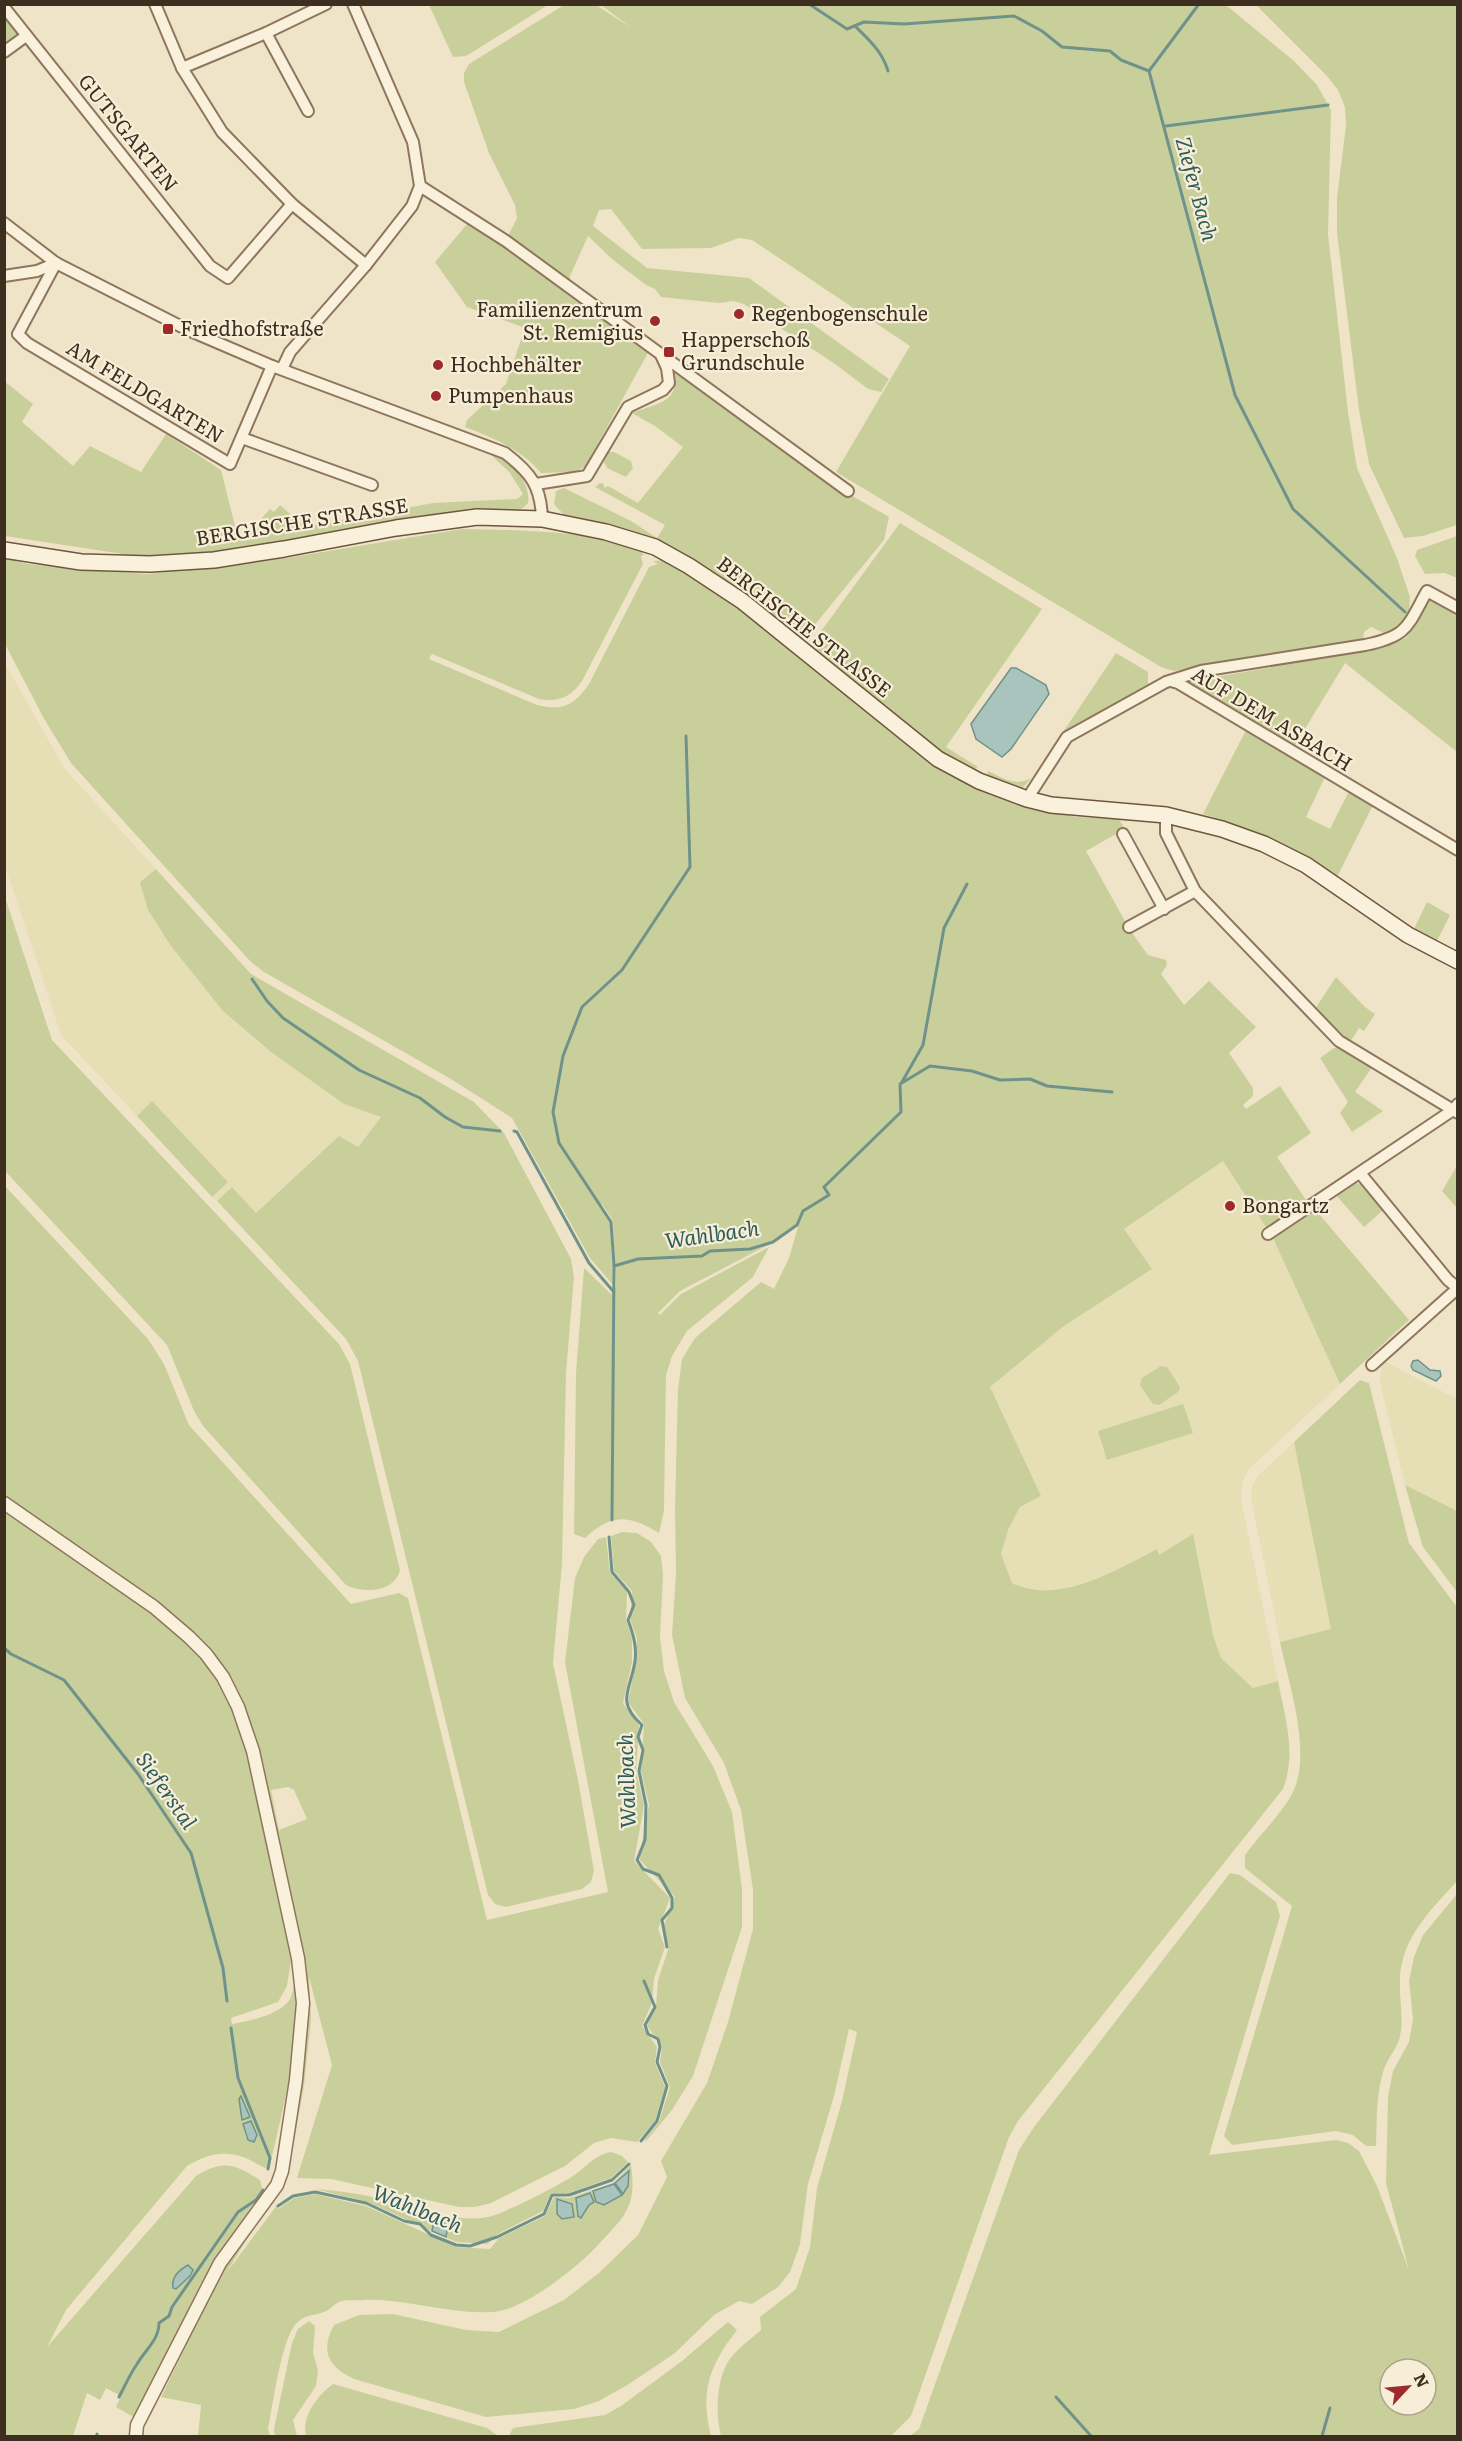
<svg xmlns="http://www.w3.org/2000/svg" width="1462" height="2441" font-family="Literata,serif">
<rect width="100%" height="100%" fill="#f0e4c8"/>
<!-- farmland -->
<g fill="#e6deb5">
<path d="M4,662L65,769L156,869L140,882L223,1011L271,1052L344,1104L381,1117L357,1147L339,1136L256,1213L232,1187L217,1201L212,1197L228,1182L152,1102L137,1116L61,1035L5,866Z"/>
<path d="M1223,1161L1272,1236L1340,1384L1249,1469L1242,1483L1241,1499L1278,1681L1253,1688L1221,1658L1213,1635L1158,1555L1157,1549L1112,1573L1068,1588L1046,1592L1026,1590L1012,1583L1001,1554L1008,1530L1020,1507L990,1387L1064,1326L1152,1269L1124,1229Z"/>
<path d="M1382,1360L1457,1399V1511L1405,1485L1380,1383Z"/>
<path d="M1294,1442L1332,1630L1280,1642L1251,1498L1252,1486L1258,1476Z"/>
</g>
<!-- green -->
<g fill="#c9cf9b" fill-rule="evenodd">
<path d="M429,5H548L466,56L453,57Z"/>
<path d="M564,5H596L630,27L601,5H1226L1294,61L1317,85L1331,110L1328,234L1348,412L1357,468L1397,558L1410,597L1409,613L1397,629L1384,633L1371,627L1364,632L1363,640L1174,671L1161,667L836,472L910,346L752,240L739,238L711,248L642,249L611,209L599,210L593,226L647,268L749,278L889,379L881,392L868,389L835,364L744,304L733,301L719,303L661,297L655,289L646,285L612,259L588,236L570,276V281L564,290L649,351L585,467L573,472L541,473C521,449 493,438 465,427L467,420L506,384L525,328L467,307L435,262L468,223L506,240L517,218L515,205L489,153L464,82V73L469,64Z"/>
<path d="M1256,5H1457V525L1423,536L1404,538L1369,464L1359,410L1337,233V198L1346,125L1345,107L1338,90L1327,76Z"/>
<path d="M4,15L19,33L5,46H4Z"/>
<path d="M675,370L830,483L889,517L884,540L804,638L801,640L730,586L564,515L554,504L556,491L564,488L631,521L657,538L665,525L595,487L600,483L604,484V488L608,486L638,503L683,447L655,426L632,413C657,403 680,403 675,370Z"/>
<path d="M4,381L33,404L22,422L73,466L90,446L141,472L166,434L221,470L238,538H244L270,509L274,512L280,505L305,527L433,503L517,499L523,494L510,473L493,457L495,454C512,465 531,481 528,503L523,508L516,511L246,549L149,558L5,536Z"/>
<path d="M609,452H614L631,461L633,468L626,477L607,468L604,462Z"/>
<path d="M900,523L1042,609L946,747L978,767L973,770L952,761L811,648V645Z"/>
<path d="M462,529C508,530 603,530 641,551L644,555L641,556L643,564L582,681C570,698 559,702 539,699L432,654L429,659L537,705C562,711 574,706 589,684L649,567L658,564L653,561L665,560L719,591L916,750L1037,808L1076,817L1119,819L1125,829L1086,851L1130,930L1148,955L1166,960L1167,965L1161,974L1184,1005L1209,981L1256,1027L1229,1053L1253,1088V1096L1243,1105L1246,1109L1280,1086L1311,1133L1277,1157L1308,1203L1268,1230L1223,1161L1124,1229L1152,1269L1064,1326L990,1387L1041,1496L1020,1507L1008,1530L1001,1554L1012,1583C1057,1606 1117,1570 1157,1549L1159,1555L1193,1534L1213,1635L1221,1658L1253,1688L1278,1681C1285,1718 1297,1753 1283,1789L1018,2121L1009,2137L911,2416L891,2436H721C715,2414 716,2373 733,2355C741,2346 752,2338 761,2330L760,2317L796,2289L810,2247L817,2188L842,2101L857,2032L849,2029L834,2096L808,2184L800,2244L790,2272L778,2287L752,2304L739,2301L714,2315L675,2353L629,2384L599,2401L574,2409L486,2417L354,2379C328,2367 320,2351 334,2325L359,2315L393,2314L466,2330L499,2332L564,2300L599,2273L638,2235L667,2177L661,2161L707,2083L728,2022L753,1929V1890L741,1810L724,1763L685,1698L672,1635L676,1573L675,1508L678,1389L682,1359L695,1338L761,1282L774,1289L789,1258L798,1227L796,1225L768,1245L680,1291L658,1313L660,1315L681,1294L769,1247L753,1277L687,1331L672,1356L666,1375L664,1511L659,1533C629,1515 612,1513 585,1538L574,1534L576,1373L584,1268L611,1294L616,1287L613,1221L602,1204L600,1207L610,1223L613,1285L590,1258L512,1118L451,1079L264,972L250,961L71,763L43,717L5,644L4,558L28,564L147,574L286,558Z"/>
<path d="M1457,536V578L1445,573L1425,574L1415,556L1417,550Z"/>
<path d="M1431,600L1440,601L1457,611V752L1345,663L1294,747L1190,685L1192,681L1378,649L1406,638L1424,609L1423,604Z"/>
<path d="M1116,653L1148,672V684L1063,732Z"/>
<path d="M1246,730L1325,777L1306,817L1330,829L1349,791L1373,805L1337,877C1294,849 1252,829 1203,814Z"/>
<path d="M988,771C1003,778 1015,787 1031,778L1020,791L987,776Z"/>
<path d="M156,869L251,974L474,1102L504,1133L571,1259L574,1277L566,1373L562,1564L553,1663L578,1780L594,1871L591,1882L582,1889L506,1907L495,1904L488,1895L358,1361L346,1339L217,1201L232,1187L256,1213L339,1136L358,1147L381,1117L344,1104L271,1052L223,1011L171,946L148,910L140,882Z"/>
<path d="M4,894L52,1040L339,1344L350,1364L400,1570C395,1592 364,1594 346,1585L203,1426L194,1411L167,1345L5,1171Z"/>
<path d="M1427,902L1450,915L1436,943L1414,929Z"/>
<path d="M1336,977L1365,1007L1375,1014L1364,1031L1359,1028L1350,1042L1341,1037L1315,1009Z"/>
<path d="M1334,1048H1344L1373,1066L1355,1092L1383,1111L1352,1132L1340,1113L1348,1102L1320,1058Z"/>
<path d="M152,1101L228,1182L212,1197L137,1116Z"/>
<path d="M1457,1166V1208L1442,1191Z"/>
<path d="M1354,1182L1360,1184L1383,1210L1364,1227L1335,1194Z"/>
<path d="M4,1185L148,1339L164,1364L189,1425L351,1604L399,1593L408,1598L487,1920L608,1892L565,1662L575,1578L584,1557L598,1539L606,1537L610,1573L627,1592L626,1620L632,1639V1662L623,1703L639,1725L636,1772L644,1805L634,1861L670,1898L658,1929L665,1947L654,1979L652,2003L642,2026L657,2047L655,2063L665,2087L655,2121L637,2142L611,2138L594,2143L565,2166L491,2203L475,2207H459L331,2179L297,2178L332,2065L309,1977L311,2020L304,2086L288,2174L304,2051L308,2001L263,1776L200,1640L164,1608L5,1497ZM288,1787L294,1790L307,1819L279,1830L271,1790Z"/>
<path d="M1314,1208L1409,1320L1340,1384L1272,1236Z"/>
<path d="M1161,1366L1167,1367L1180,1387L1178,1392L1159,1405L1153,1404L1140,1385L1142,1378Z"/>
<path d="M1360,1380L1369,1383L1409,1543L1457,1607V1881C1431,1910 1400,1939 1400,1981C1399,2000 1404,2017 1400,2036C1398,2048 1388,2057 1384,2069C1376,2093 1377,2120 1376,2146H1366L1353,2135L1336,2131L1232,2145L1224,2136L1292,1906L1245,1868V1855C1258,1837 1284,1811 1293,1792C1312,1752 1289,1685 1280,1642L1331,1629L1294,1442Z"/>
<path d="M1183,1404L1193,1433L1107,1460L1098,1431Z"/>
<path d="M1405,1485L1457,1511V1592L1423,1547Z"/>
<path d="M4,1509L116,1586L177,1632L203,1660L221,1684L233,1708L242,1733L251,1773L291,1960L287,1986L278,2002L231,2018L232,2024C249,2021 280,2015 290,1999C292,1995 293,1989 294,1985C302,2044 282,2111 269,2169C260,2167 252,2160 243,2157C221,2150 206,2155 187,2166L66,2310L47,2347L196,2176C223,2159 235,2164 260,2180L263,2193L258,2201L260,2217L227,2272L278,2204V2209L294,2198L315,2194L366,2206L456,2247L490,2249L499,2238L545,2216L554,2197L569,2198L613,2183L631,2165C637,2207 625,2216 599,2244C579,2266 523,2311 493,2312C449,2315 406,2298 362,2300C355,2301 345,2299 339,2302C334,2304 330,2310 324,2312C313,2316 305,2314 296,2324C281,2340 273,2405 268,2429L270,2436H198L201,2405L161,2397L187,2344L137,2419L116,2407L121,2396L106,2388L100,2400L87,2393L73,2436H5ZM251,2121L257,2139L246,2137L243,2124Z"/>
<path d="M622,1532L637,1533L651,1542L661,1556L663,1575L660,1637L664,1671L674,1702L713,1766L732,1812L742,1889V1927L693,2076L672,2110L647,2140L644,2141L659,2122L670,2087L660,2062L662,2046L647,2026L656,2005L658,1980L669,1947L663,1928L675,1897L639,1859L649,1805L641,1771L644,1724L628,1702L636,1662L637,1639L630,1619L632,1591L614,1571L611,1536Z"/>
<path d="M1230,1873L1240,1875L1276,1902L1280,1916L1209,2155L1336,2140L1348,2143L1359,2151L1377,2186L1409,2270L1386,2183L1388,2096L1393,2071L1409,2042L1413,2019L1409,1981L1414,1957L1423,1935L1457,1894V2436H910L919,2429L1019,2150L1034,2127ZM1390,2369H1426V2405H1390Z"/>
<path d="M611,2152L622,2156L628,2162L611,2178L569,2193H551L543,2211L496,2235L488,2244L456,2242L368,2202L315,2189C342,2191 366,2195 392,2201C424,2209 462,2226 495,2215C516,2207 554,2188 573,2176C586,2167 594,2155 611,2152Z"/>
<path d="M309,2321L315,2326L313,2353L318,2370L316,2386L293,2420L297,2436H275L274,2429L292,2343L298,2329Z"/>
<path d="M728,2322L737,2330C709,2366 700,2391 711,2436H509L513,2428L605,2415L621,2406L682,2361Z"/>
<path d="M333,2384L487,2428L498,2436H306C301,2416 318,2395 333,2384Z"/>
</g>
<!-- water -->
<g fill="#a9c4bc" stroke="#6f938a" stroke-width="1.5">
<path d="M1011,668H1016L1046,685L1049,694L1011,749L1002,757L976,739L971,724Z"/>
<path d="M1418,1360L1430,1370L1440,1371L1441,1376L1436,1381L1413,1370L1411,1366L1413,1361Z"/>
<path d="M241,2096L250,2117L242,2120L239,2099Z"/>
<path d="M251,2121L257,2135L254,2142L248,2140L243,2124Z"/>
<path d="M629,2171L628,2186L623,2194L615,2183Z"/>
<path d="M614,2184L622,2195L604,2205L596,2202L593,2191Z"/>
<path d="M590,2193L594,2202L589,2205L581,2218L578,2216L576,2198Z"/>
<path d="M557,2199L572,2204L574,2217L562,2219L557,2214Z"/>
<path d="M434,2221L448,2224L446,2237L432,2231Z"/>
<path d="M188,2265L193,2270L190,2276L176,2289L173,2288C171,2277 179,2270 188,2265Z"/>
</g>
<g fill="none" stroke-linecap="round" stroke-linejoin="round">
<!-- stream -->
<g stroke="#6f938a" stroke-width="3">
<path d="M809,4L847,29L864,22L904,24L1014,16L1042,31L1062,47L1110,51L1121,60L1149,71L1235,395L1293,509L1405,612"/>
<path d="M855,26C869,40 882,51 888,71"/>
<path d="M1149,71L1199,4"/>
<path d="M1166,126L1328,105"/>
<path d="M252,979L267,1001L283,1018L359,1070L420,1098L445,1117L463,1127L500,1131"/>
<path d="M902,1082L923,1045L944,928L967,884"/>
<path d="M514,1131L517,1132L589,1263L613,1291"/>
<path d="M614,1266L611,1222L559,1143L553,1112L563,1056L582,1007L622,970L690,867L686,736"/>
<path d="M612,1520L614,1266L638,1259L702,1256L710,1251L750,1249L773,1242L797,1225L803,1211L829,1195L824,1187L901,1112L900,1084L930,1066L972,1071L1000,1080L1030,1079L1047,1086L1112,1092"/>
<path d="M609,1537L612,1572L629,1592L634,1605L628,1620C633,1634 637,1646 635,1661C631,1690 615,1701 642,1725L638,1737L643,1750L639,1771L646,1805L645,1840L637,1860L643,1869L659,1875L672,1898V1908L662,1920L667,1947"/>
<path d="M4,1648L11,1654L64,1680L138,1774L191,1853L223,1968L227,2001"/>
<path d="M231,2028L238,2078L270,2158L268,2169"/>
<path d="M641,2141L657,2121L667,2086L657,2062L660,2047L658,2039L648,2034L645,2025L655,2007L644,1981"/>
<path d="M278,2206L293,2196L315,2192L366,2203L404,2221L420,2224L431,2235L456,2245L470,2246L497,2237L544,2214L552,2195H569L612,2180L629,2164"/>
<path d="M119,2397C125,2386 130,2374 137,2364C145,2350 159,2340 159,2323L169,2316L172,2307L238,2212L256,2200L263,2190"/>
<path d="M1056,2397L1091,2436"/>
<path d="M97,2436V2434"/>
<path d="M1322,2436L1330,2408"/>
</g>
<!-- minor casing -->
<g stroke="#8d765c" stroke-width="14">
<g id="minor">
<path d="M155,4L182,68L222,132L292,204L366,265"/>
<path d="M4,7L210,266L228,278L292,204"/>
<path d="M266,33L308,111"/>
<path d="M4,52L26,36"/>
<path d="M182,68L266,33L326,4"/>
<path d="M420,186L506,241L848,491"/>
<path d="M4,223L56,263L188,330L272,366L505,453C531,473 541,486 542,519"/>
<path d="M56,263L18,334L27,343L230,464L272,366"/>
<path d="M4,276L37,271L56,263"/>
<path d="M282,369L290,352L366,265L412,206L420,186L413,142L353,4"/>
<path d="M242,438L372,485"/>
<path d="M536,484L587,476L628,407L663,390L669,383L667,368L661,355"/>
<path d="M1171,681L1178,683L1458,850"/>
<path d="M1027,799L1067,737L1166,682L1201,671L1365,645C1408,636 1407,627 1427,591L1458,608"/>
<path d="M1166,815V833L1195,891L1339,1041L1458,1113"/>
<path d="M1123,834L1164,909"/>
<path d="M1129,927L1195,891"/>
<path d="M1360,1173L1448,1280L1458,1288"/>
<path d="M1268,1234L1453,1110L1458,1104"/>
<path d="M1372,1365L1458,1288"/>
</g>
</g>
<!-- tertiary casing -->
<g stroke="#8d765c" stroke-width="15">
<path id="tertiary" d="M4,1503L154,1607L189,1637L206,1654L223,1677L238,1707L253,1751L298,1958L303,2003L296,2080L282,2171L277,2185L220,2263L137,2425L136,2436"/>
</g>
<!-- secondary casing -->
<g stroke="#6f573f" stroke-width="18">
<path id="secondary" d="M4,550L81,562L150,564L214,560L284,549L396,528L477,517L542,519L606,532L655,547L689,566L742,601L938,759L979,781L1027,799L1051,805L1166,815L1222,829L1264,844L1306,865L1408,935L1458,961"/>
</g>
<!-- minor -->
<use href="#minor" stroke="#faf1dc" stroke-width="10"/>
<!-- tertiary -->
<use href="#tertiary" stroke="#faf1dc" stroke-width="12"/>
<!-- secondary -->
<use href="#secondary" stroke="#faf1dc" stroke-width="15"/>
</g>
<!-- markers -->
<g fill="#9e2a2b" stroke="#f7eed8" stroke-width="2">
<circle cx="739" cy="314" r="6"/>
<circle cx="655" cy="321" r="6"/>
<rect x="162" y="323" width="12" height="12" rx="3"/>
<rect x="663" y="346" width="12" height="12" rx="3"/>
<circle cx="438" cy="365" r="6"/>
<circle cx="436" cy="396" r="6"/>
<circle cx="1230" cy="1206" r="6"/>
</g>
<g text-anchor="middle" stroke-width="4.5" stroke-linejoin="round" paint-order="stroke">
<!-- street labels -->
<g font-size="20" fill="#3d2e20" stroke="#f7eed8">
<text transform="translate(128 133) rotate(51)" y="7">GUTSGARTEN</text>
<text transform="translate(145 392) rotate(31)" y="7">AM FELDGARTEN</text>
<text transform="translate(302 522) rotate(-9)" y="7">BERGISCHE STRASSE</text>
<text transform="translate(804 627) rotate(38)" y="7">BERGISCHE STRASSE</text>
<text transform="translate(1272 719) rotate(31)" y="7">AUF DEM ASBACH</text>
</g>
<!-- poi labels -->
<g font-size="20" fill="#3d2e20" stroke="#f7eed8" text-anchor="start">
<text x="643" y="317" text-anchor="end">Familienzentrum<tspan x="643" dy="23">St. Remigius</tspan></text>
<text x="751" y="321">Regenbogenschule</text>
<text x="180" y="336">Friedhofstraße</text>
<text x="681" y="347">Happerschoß<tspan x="681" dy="23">Grundschule</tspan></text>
<text x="450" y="372">Hochbehälter</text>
<text x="448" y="403">Pumpenhaus</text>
<text x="1242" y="1213">Bongartz</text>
</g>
<!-- water labels -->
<g font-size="21" font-style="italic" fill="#2f5d5a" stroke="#f7eed8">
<text transform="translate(1196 189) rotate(75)" y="7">Ziefer Bach</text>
<text transform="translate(712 1235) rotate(-8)" y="7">Wahlbach</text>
<text transform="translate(627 1781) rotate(-92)" y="7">Wahlbach</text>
<text transform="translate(166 1791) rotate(55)" y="7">Sieferstal</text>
<text transform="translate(417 2209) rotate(22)" y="7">Wahlbach</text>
</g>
</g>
<!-- border -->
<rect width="1462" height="2441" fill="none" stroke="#3d2e20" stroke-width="12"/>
<!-- north arrow -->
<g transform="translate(1408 2387) rotate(64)"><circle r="28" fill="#f7eed8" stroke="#ada18e" stroke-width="1.5"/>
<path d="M0-4.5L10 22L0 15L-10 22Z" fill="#9e2a2b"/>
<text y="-9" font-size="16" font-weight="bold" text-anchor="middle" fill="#3d2e20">N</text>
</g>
</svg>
